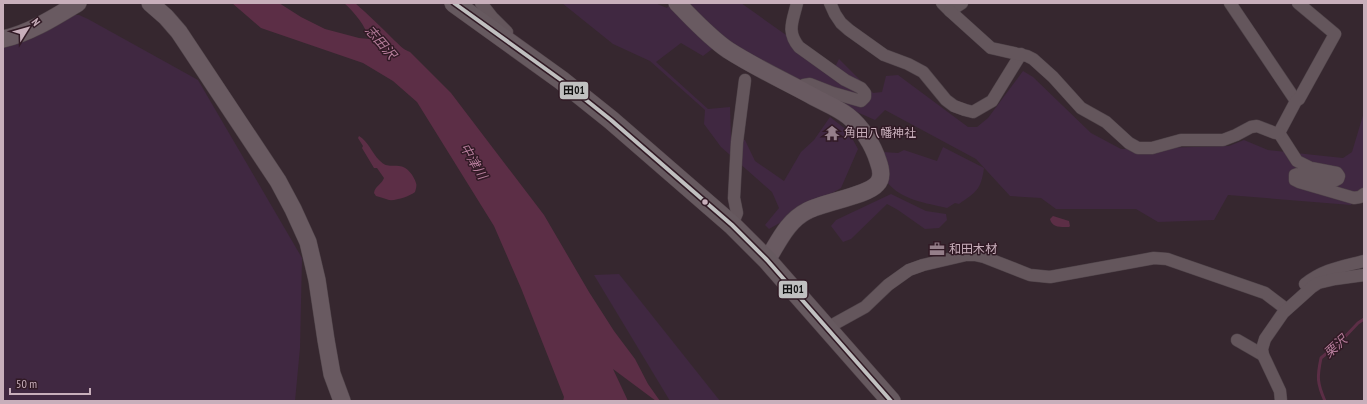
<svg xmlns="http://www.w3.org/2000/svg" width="1367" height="404" font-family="'PT Sans Narrow','Noto Sans JP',sans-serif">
<rect width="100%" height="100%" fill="#36272f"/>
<!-- green -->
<g fill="#402841">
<path d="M562,3H655L667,8L671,3H741L834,69L839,59L873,93L882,92L886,76L898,75L968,127H977L988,118L1023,71L1033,77L1091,133L1121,149L1229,146L1244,140L1268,150L1343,158L1352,152L1364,112V190L1351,205L1228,195L1214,220L1158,222L1136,209H1056L1041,198L1010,196L976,159L885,110L875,120L850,109L724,40L703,56L681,43L656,62L708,109L730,107L731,138L745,140L755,161L784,181L801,152L814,140L830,117L848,131L858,149L841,188L769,229L765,225L779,208L772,192L721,147L704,124L705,110L650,61L613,44Z"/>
<path d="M66,15H79L88,19L198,80L302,258L300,348L295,401H3V49L14,36Z"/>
<path d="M943,147L984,168C981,190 976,192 959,204L955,203L947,208C926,203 901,200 887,182C891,171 887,162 883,152L898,153L904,150L937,161Z"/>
<path d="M891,194L926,211L946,214L947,220L939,228L925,229L898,210L887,204L851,239L843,242L831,226L836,220Z"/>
<path d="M619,274L720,401H670L594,275Z"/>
</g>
<!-- water -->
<g fill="#5c2e46">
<path d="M232,3H279L301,17L325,29L359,38L369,39C366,26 354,12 344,3H355C369,15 382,28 395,41C401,46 402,49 410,52L451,93L544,215L589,292L614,331L635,359L648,384L660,401H656L613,369L628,401H563L564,397L521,288L494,226L417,102L393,81L363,63L261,28Z"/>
<path d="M359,136C368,141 372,153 379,160C387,168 390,165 399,166C407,166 414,176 416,183C417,185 416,189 415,192C410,196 396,201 389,200C385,199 381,197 376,196L374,193C375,186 382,184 384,178L377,168H374L362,148L363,146L358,138Z"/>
<path d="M1053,216L1069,221L1070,226L1069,227C1061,227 1052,228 1050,219Z"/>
</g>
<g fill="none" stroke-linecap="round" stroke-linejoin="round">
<!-- stream -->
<path stroke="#5c2e46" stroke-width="3" d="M1325,401C1317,383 1317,377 1321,358L1340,342L1358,323L1364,319"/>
<!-- street casing -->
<g stroke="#4f4349" stroke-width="13">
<g id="street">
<path d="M481,3L492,17L507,32"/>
<path d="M797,3C793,21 786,31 799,47L845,80L861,88L865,93V97L861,101L833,93L810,84L804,85L802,91"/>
<path d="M830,3L835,14L841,23L849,30L884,55L908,64L923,72L946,100L954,106L965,110L973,112L992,101L1021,54"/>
<path d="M942,3L950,11L962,3"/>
<path d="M1230,3L1296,101"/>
<path d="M1298,3L1335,34L1299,99L1296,101L1279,133L1297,161L1311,168L1337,173L1339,176L1338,179L1334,181L1298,174L1295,175V180L1299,182L1354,198L1360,197L1364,194"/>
<path d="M950,11L991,48L1027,56L1033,59L1053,77L1081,108L1106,122L1129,143L1138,148H1152L1181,140H1223L1236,135L1251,127L1257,126L1275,133H1279"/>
<path d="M732,225L737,213L734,198L737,142L745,80"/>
<path d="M1305,284C1324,269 1341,267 1364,261"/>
<path d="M827,328L865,307L888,285L909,270L923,265L966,255H975L984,257L1030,275L1050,277L1154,258L1167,259L1265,293L1286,309"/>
<path d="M1237,340L1263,355"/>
<path d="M1281,401L1280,391L1263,355L1262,349L1265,339L1283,313L1312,287L1318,283L1335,279L1364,275"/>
</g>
</g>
<!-- secondary casing -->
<g stroke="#4f4349" stroke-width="18">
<g id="secondary">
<path d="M150,3L166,17L179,32L278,181L293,209L308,242L317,280L326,340L332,374L342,401"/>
<path d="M677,3C693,19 709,37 728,50C756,68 785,81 814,97C825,103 838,108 848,116C862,127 873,145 878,161C881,169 883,178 877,184C867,196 823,202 807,211C787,221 778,243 767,260"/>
<path d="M3,39C30,33 55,17 78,3"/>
</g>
</g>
<!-- primary casing -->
<g stroke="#53444b" stroke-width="20">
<path id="primary" d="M454,3L561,80L611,120L732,225L767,260L891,401"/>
</g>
<!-- street -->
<use href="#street" stroke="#64565c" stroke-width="12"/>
<!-- secondary -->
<use href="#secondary" stroke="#695a61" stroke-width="17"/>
<!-- primary -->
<use href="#primary" stroke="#66595f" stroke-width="19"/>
<!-- bus-1 casing -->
<g stroke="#311a25" stroke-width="7">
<path id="bus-1" d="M454,3L561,80L611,120L732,225L767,260L891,401"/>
</g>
<!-- bus-1 -->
<use href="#bus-1" stroke="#c0c0c0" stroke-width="4"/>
</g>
<!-- icons -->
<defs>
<g id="temple-bare" transform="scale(1.2)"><path d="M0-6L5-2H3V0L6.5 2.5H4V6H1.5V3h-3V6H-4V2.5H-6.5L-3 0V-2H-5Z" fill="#957f8a" stroke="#311a25" stroke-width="2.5" paint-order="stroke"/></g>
<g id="office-bare" transform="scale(1.2)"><path d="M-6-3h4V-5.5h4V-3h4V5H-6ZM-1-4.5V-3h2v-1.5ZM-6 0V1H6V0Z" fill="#957f8a" stroke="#311a25" stroke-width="2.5" paint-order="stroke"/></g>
</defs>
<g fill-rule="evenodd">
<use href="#temple-bare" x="832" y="133"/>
<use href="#office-bare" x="937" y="249"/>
</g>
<!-- markers -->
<circle fill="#c8afbb" stroke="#311a25" stroke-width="1.5" cx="705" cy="202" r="3.5"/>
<g text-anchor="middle" stroke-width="3" stroke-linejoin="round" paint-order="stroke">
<!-- poi labels -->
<g font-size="12" fill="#c8afbb" stroke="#311a25" text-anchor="start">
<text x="844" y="137">角田八幡神社</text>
<text x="949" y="253">和田木材</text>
</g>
<!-- water labels -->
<g font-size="13" font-style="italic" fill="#b67d9b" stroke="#311a25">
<text transform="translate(381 42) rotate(49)" y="5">志田沢</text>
<text transform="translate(474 161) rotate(59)" y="5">中津川</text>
<text transform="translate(1335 346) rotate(-42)" y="5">栗沢</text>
</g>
</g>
<g stroke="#311a25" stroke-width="1.5">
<rect x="559" y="81" width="30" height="19" rx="4" fill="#c0c0c0"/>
<rect x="778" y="280" width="30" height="19" rx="4" fill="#c0c0c0"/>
</g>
<g font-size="11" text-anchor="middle" font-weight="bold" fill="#111">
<text x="574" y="94">田01</text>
<text x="793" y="293">田01</text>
</g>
<!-- border -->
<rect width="1367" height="404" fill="none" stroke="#c8afbb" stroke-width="8"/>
<!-- north arrow -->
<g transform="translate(28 28) rotate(53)" stroke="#311a25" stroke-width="3" paint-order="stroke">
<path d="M0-3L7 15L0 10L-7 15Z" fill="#c8afbb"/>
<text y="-6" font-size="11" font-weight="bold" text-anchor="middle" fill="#c8afbb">N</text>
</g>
<!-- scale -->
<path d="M10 388v6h80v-6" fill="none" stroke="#c8afbb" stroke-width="2"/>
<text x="16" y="388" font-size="12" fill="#c8afbb" stroke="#311a25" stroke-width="3" paint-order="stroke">50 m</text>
</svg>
